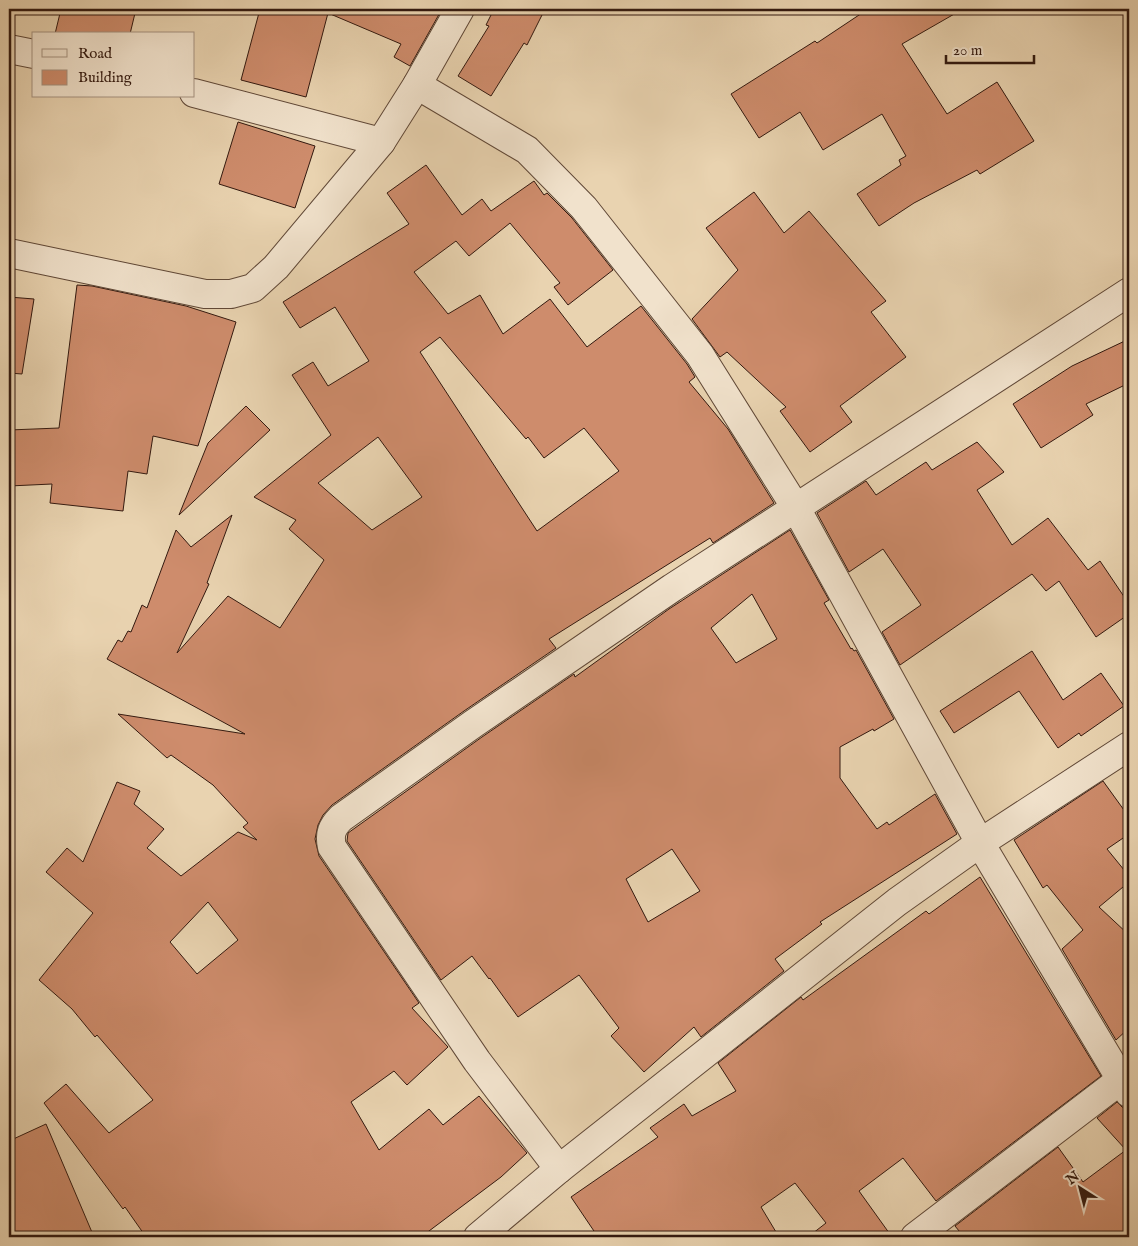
<svg xmlns="http://www.w3.org/2000/svg" width="1138" height="1246" font-family="'IM FELL English',serif">
<rect width="100%" height="100%" fill="#e9d3b0"/>
<filter id="stains"><feTurbulence type="fractalNoise" baseFrequency=".004" numOctaves="4"/><feColorMatrix values="0 0 0 0 .2 0 0 0 0 .09 0 0 0 0 .02 0 0 0 .5 -.17"/></filter>
<radialGradient id="worn" r=".72"><stop offset=".6" stop-color="#630" stop-opacity="0"/><stop offset="1" stop-color="#630" stop-opacity=".3"/></radialGradient>
<!-- building -->
<g fill="#ce8c6c" stroke="#33190f" fill-rule="evenodd">
<path d="M61,9H136L130,34H55Z"/>
<path d="M260,9H442L410,66L394,57L401,44L328,13L306,97L241,80Z"/>
<path d="M494,9H545L527,45L524,43L491,96L458,76L489,26L486,25Z"/>
<path d="M868,9H963L902,44L947,114L997,82L1034,141L980,174L977,170L914,203L879,226L857,194L901,165L899,160L906,156L882,114L823,150L800,112L759,138L731,94L815,41L817,43Z"/>
<path d="M238,122L315,146L295,208L219,184Z"/>
<path d="M426,165L462,215L482,199L491,211L534,181L544,195L547,193L572,218L613,270L568,305L554,287L560,283L510,223L469,256L456,241L414,272L448,314L480,295L503,334L550,299L587,347L641,306L687,364L695,377L689,382L728,429L774,503L713,543L710,538L549,639L556,648L464,711L332,805L323,815L318,825L315,839L319,856L419,1003L412,1008L448,1047L407,1085L394,1071L351,1102L379,1150L429,1109L443,1125L479,1096L527,1153L501,1177L421,1237H146L125,1207L123,1209L44,1103L66,1084L109,1133L153,1100L97,1035L95,1037L72,1009L39,980L93,913L46,872L67,848L83,862L117,782L140,791L134,804L164,829L147,848L181,876L238,832L257,840L243,827L248,823L213,785L171,755L167,758L118,714L245,734L107,659L118,640L122,642L128,631L131,632L142,605L147,608L176,530L191,547L232,515L207,583L209,584L177,653L228,596L280,628L324,560L289,529L296,520L254,497L331,435L292,375L313,362L328,386L369,361L335,307L300,328L283,302L409,224L387,193ZM440,337L526,439L528,437L544,458L584,428L619,471L537,531L420,352ZM378,437L422,497L372,530L318,483ZM208,902L238,940L197,974L170,942Z"/>
<path d="M754,192L784,233L809,211L886,301L871,312L906,357L840,406L852,422L810,452L780,411L786,407L727,352L720,357L692,319L738,270L706,228Z"/>
<path d="M77,285L92,286L186,306L236,322L198,446L153,436L147,474L128,471L123,511L50,503L52,484L9,486V430L59,428Z"/>
<path d="M9,297L34,299L22,374L9,373Z"/>
<path d="M1129,339V383L1086,404L1093,415L1041,448L1013,404L1072,366Z"/>
<path d="M246,406L270,430L179,515L208,443Z"/>
<path d="M977,442L1004,472L977,490L1012,545L1048,518L1088,570L1100,561L1129,604V614L1096,637L1059,581L1046,591L1032,574L900,665L882,632L921,605L883,549L849,572L817,513L866,481L876,495L926,462L932,470Z"/>
<path d="M790,530L829,600L824,603L851,649L852,648L854,651L856,650L894,719L874,731L873,729L840,747V778L877,829L887,822L889,825L935,794L957,834L820,922L822,924L775,959L784,971L701,1037L694,1027L644,1072L611,1036L619,1028L579,975L518,1017L490,978L489,979L472,956L441,980L347,841L348,833L482,737L574,674L575,677L669,609ZM752,594L777,639L736,663L711,628ZM672,849L700,891L648,922L626,879Z"/>
<path d="M1032,651L1063,700L1101,673L1124,706L1081,736L1079,733L1058,748L1019,691L954,733L940,711Z"/>
<path d="M1103,781L1129,817V834L1107,849L1129,876V882L1099,907L1129,935V1028L1116,1040L1062,949L1083,930L1047,885L1043,888L1014,840Z"/>
<path d="M980,877L1101,1076L936,1201L903,1158L859,1191L892,1237H808L826,1223L795,1183L761,1207L779,1237H598L571,1197L658,1137L650,1128L684,1104L692,1116L736,1091L718,1063L801,997L803,1000L926,911L929,914Z"/>
<path d="M1117,1102L1122,1107L1129,1109V1237H964L955,1226L1058,1147L1083,1182L1126,1150L1097,1118Z"/>
<path d="M46,1124L94,1237H9V1141Z"/>
</g>
<g fill="none" stroke-linecap="round" stroke-linejoin="round">
<!-- minor casing -->
<g stroke="#604837" stroke-width="30">
<g id="minor">
<path d="M9,49L34,54"/>
<path d="M417,85L527,150L584,208L700,355L796,508L980,843L1129,1093"/>
<path d="M194,93L381,142"/>
<path d="M9,253L205,294H231L253,288L276,267L381,142L417,85L460,9"/>
<path d="M559,1169L477,1061L332,847C329,834 332,827 341,818L473,724L672,588L1129,292"/>
<path d="M478,1237L559,1169L897,902L980,843L1129,746"/>
<path d="M915,1237L1122,1079"/>
</g>
</g>
<!-- minor -->
<use href="#minor" stroke="#f1e2cc" stroke-width="28"/>
</g>
<!-- margin -->
<rect width="1138" height="1246" fill="none" stroke="#e9d3b0" stroke-width="30"/>
<rect x="10" y="10" width="1118" height="1226" fill="none" stroke="#33190f" stroke-width="2.5"/>
<rect x="15" y="15" width="1108" height="1216" fill="none" stroke="#33190f"/>
<!-- legend -->
<rect x="32" y="32" width="162" height="65" fill="#f1e2cc" stroke="#a59280"/>
<rect x="42" y="49" width="25" height="8" fill="#f1e2cc" stroke="#a59280"/>
<text x="78" y="58" font-size="15" fill="#33190f">Road</text>
<rect x="42" y="70" width="25" height="15" fill="#ce8c6c" stroke="#a59280"/>
<text x="78" y="82" font-size="15" fill="#33190f">Building</text>
<!-- north arrow -->
<g transform="translate(1080 1188) rotate(324)" stroke="#f1e2cc" stroke-width="4" paint-order="stroke">
<path d="M0-4L9 19L0 12L-9 19Z" fill="#33190f"/>
<text y="-8" font-size="14" font-weight="bold" text-anchor="middle" fill="#33190f">N</text>
</g>
<!-- scale -->
<path d="M946 55v8h88v-8" fill="none" stroke="#33190f" stroke-width="2.5"/>
<text x="953" y="55" font-size="15" fill="#33190f" stroke="#f1e2cc" stroke-width="4" paint-order="stroke">20 m</text>
<rect width="100%" height="100%" filter="url(#stains)"/>
<rect width="100%" height="100%" fill="url(#worn)"/>
</svg>
